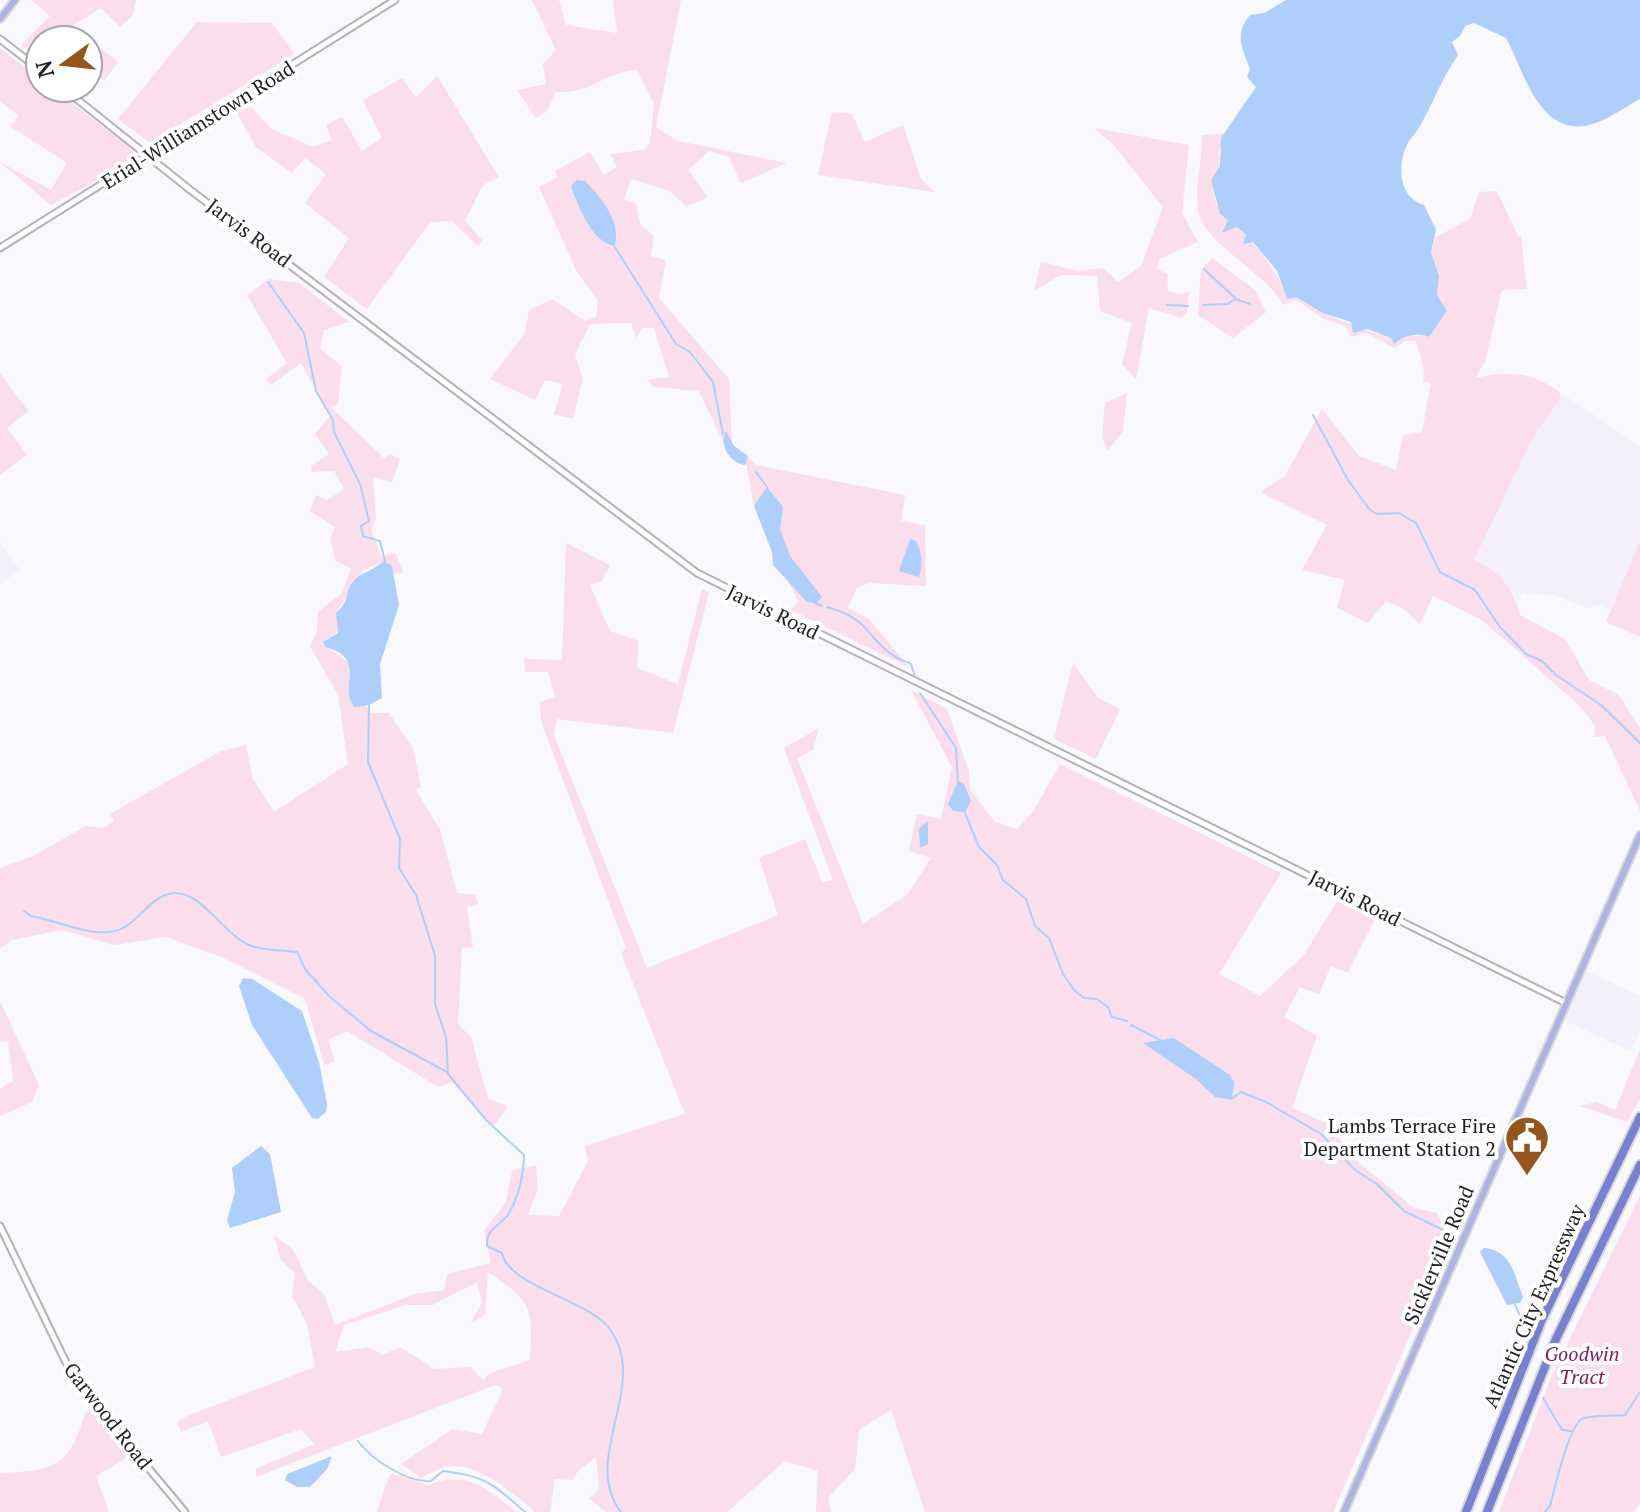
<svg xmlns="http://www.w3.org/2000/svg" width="1640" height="1512" font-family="'PT Serif',serif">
<rect width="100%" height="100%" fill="#f9f8fc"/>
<!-- built -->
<g fill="#f3effb">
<path d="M1551,386L1640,446V541L1611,610L1599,605L1587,608L1554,595L1522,593L1517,605L1515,594L1473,560Z"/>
<path d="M0,543L20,570L0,584Z"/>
<path d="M1582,969L1640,996V1030L1630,1051L1560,1018Z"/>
</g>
<!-- green -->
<g fill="#fbdeeb" fill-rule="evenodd">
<path d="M31,0H136L133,15L120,27L101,8L72,26L118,62L104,81L88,69V40H40L38,57L21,45L50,16Z"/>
<path d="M532,0H559L566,25L617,33L613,0H681L656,127L678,141L787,163L741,183L729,157L709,151L688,170L708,197L686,207L670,191L631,179L624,199L636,204L640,224L654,236L651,256L666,260L659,298L729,379L732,444L756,465L905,495L901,521L925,525L926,586L869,583L857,588L848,608L869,619L910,668L791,610L798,602L754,506L746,464L727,450L699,391L654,387L647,380L669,377L654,328H643L636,338L631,323L590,324L575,355L583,379L573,418L554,415L563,384L545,380L535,400L490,379L525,333L529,310L552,299L585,321L596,317L598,301L576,270L539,187L558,177L555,171L590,152L604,175L617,167L610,154L643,150L650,143L654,104L637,70C603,72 593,94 555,92L548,110L536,118L517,90L546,84L543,64L556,50Z"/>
<path d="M197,22L272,23L294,54L150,143L118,119Z"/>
<path d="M0,48L40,79V88H52L127,145L133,152L130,163L51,205L0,162L51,190L67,163L10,126L19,116L0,101Z"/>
<path d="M437,76L499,177L483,185L465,221L482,240L478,246L452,221L430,222L367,309L324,277L349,238L305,203L326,174L305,158L292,173L256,147L237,113L250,106L272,129L313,147L332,140L326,125L342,117L362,151L382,138L363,100L402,78L416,97Z"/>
<path d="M832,112L852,114L865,142L903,125L921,179L935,192L818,175Z"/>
<path d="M1094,128L1189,145L1182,213L1198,242L1159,259L1157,269L1167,274L1168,291L1179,294L1189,292L1187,312L1182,318L1149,308L1136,379L1122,364L1132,323L1100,311L1097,276L1061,275L1034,291L1041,262L1078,271L1103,268L1118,282L1141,266L1163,207L1114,145Z"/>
<path d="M1226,133L1219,151L1220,168L1211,180L1216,204L1228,220L1222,233L1237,227C1260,250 1276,268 1287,298L1296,297C1323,314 1361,330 1391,338C1405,341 1416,332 1429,337L1447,311L1437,295L1439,276L1431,252L1436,237L1470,219L1479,192L1497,191L1518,236H1521L1527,289L1502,290L1485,362L1475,378C1507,371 1530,371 1558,391L1561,398L1534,435L1474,560C1500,572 1513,587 1520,615L1565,639L1589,680L1619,695L1640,728V811L1605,736L1594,737L1595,726L1580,706L1482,620L1433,596L1420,624L1402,608L1386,601L1368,623L1337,608L1345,580L1302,570L1327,525L1260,492L1285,476L1322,409L1359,456L1396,470L1403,435L1422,432L1431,382H1423L1424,369L1416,341H1405L1394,348L1367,333L1351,337L1345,326L1324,319L1296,300L1283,305C1265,270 1204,246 1198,209C1194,185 1203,160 1202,135Z"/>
<path d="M1212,258L1255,290L1266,312L1233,338L1198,315L1201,270Z"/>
<path d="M269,279L299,283L349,322L324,330L320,349L342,366L338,404L331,407L385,459L390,454L400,459L392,482L373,477L376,519L371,529L381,556L396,553L403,572L393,575L385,561L363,570L336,613L339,630L323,644L348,662L350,687L371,713H389L413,748L421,787L416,790L440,830L457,893L476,895L478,904L467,907L473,948L462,947L458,1024L471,1037L488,1098L508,1107L493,1127L452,1082L438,1087L347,1031L328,1040L335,1062L324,1065L305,999L224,958L166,937L114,945L62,930L12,940L0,949V868L31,857L86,826L103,828L114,821L110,814L219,752L246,745L253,779L274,812L348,764L338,695L310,646L317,632L318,612L342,593L351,569L336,561L330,539L335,527L310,511L316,495L327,500L344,489L334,471L312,472L311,466L329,454L315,434L331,415L301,363L271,385L266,379L287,363L247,295Z"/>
<path d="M0,373L28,411L7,428L27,455L0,475Z"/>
<path d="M1127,393L1123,431L1107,451L1102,436L1105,403Z"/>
<path d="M1640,541V637L1606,622Z"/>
<path d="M566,543L610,565L602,581L590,585L610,631L639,641L637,668L678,684L702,589L709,593L673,733L557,719L554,735L647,968L778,915L759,858L805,839L822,882L833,880L784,748L819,728L813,750L797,758L863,924L908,894L931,858L909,851L917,814L941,819L952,767L911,690L947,709L969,771L970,790L995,822L1017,829L1033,812L1060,764L1281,873L1219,974L1260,996L1304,955L1337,901L1375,919L1348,973L1331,966L1319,994L1300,987L1284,1017L1317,1036L1292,1108L1328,1124L1358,1162L1414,1208L1437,1213L1451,1241L1333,1512H925L891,1410L859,1430L855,1469L828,1498L831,1512H816L818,1471L785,1461L727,1512H606L589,1498L599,1490L596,1457L579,1470L572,1480L555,1479L550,1512H535C514,1494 476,1460 445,1467C437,1469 429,1474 421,1478L401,1464L453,1429L482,1434L503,1389L495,1385L256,1477V1469L314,1444L301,1429L221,1457L208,1421L181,1432L177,1422L187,1416L315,1367L307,1324L292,1296L295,1273L281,1260L274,1236L293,1249L308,1281L324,1294L335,1325L415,1294L444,1290L447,1274L491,1263L484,1231L506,1202L512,1171L536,1165L538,1189L528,1215L559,1216L588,1161L585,1146L685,1114L621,953L626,948L542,724L539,702L555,697L548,672H525L524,659L562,660ZM488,1272C532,1302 533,1306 530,1360L490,1373L483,1380L471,1367L435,1369L400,1347L382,1355L369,1347L335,1352L344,1325L406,1305H433L477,1282L482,1302L471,1323L485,1315Z"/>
<path d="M1073,663L1098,698L1120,709L1096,759L1054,739Z"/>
<path d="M0,1001L39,1085L32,1102L0,1116V1089L13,1081L8,1042L0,1041Z"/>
<path d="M1640,1049V1099L1627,1122L1580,1106L1596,1102L1615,1110Z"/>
<path d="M1640,1195V1503L1634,1512H1499L1550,1380Z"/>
<path d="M98,1406L136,1452L96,1476L109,1512H0V1473C54,1471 70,1467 85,1413Z"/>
<path d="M390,1473L428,1485C468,1469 486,1489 517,1512H377Z"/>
</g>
<!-- water -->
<g fill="#aecffa">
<path d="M1286,0H1640V99C1625,107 1606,121 1589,125C1539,137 1524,71 1506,38L1474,23L1465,26L1460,36L1452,42L1458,55C1441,80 1434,101 1420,126C1417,132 1412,136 1409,141C1397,162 1397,197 1424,205L1436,230L1431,252L1439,276L1437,295L1447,311L1429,337C1418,332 1403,336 1394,344L1391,338L1367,329L1353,333L1351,322L1323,313L1296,297L1287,299L1277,271L1253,242L1243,244L1246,235L1237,227L1222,233L1228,220L1220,214L1211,180L1220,166L1221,138L1256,87L1247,77L1250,69C1242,47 1234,35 1250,15L1264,13Z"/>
<path d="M577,180L585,181C601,198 621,220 615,246C592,243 578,206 571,186Z"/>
<path d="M726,431L734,446L748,456L745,465C730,463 718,444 726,431Z"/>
<path d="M767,487L783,507L780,529L790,556L822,597L816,603L807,602L773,565L772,552L754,506Z"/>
<path d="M910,539L916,541C922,553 923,564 919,577L899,571Z"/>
<path d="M384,561L392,566L399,605L380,664L382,698L369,705L354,707C339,684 367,658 325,647L323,642L338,633L336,613C351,599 344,594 352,583C360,572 373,571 384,561Z"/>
<path d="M958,781L964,784L971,801L965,812L953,811L948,804Z"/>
<path d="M928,821V844L920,848L919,829Z"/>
<path d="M243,978L252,979L302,1011L319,1062L327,1104L326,1112L318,1119L312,1118L252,1025L239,986Z"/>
<path d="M1174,1038L1230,1075L1234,1082L1232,1100L1215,1097L1196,1079L1143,1043Z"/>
<path d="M261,1146L270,1154L281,1212L230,1228L227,1220L235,1192L232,1168Z"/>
<path d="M1484,1248C1511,1250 1514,1274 1523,1297L1520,1303L1507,1305L1480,1252Z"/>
<path d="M332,1456L327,1469L310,1487H297L285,1480L287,1474Z"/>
</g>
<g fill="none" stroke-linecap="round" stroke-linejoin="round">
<!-- stream -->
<g stroke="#aecffa" stroke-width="2">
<path d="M613,244L676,344L690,352L713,382L723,434"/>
<path d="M1204,269L1235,298"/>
<path d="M268,282L304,333L316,391L333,420L334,432L360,484L369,521L361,526L363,536L380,541L385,561"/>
<path d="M1167,305L1188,306"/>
<path d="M1203,305L1228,304L1235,299L1250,304"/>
<path d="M1313,415L1348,480L1370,510L1377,514L1399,513L1416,523L1440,572L1475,590L1500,627L1526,654L1542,661L1556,675L1601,705L1640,743"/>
<path d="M756,472L767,487"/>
<path d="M815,603L822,606"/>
<path d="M827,607C871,619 865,637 894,656C899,660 906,661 911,664L915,677"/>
<path d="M920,693L956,748L958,784"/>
<path d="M369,702L368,762L400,839L399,868L416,895L435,956V1004L446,1037L448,1074L486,1120L524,1155C524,1173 518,1201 507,1216C498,1227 486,1229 487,1246L502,1253C508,1286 588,1300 609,1328C652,1385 579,1457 621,1512"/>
<path d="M965,813L979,847L997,865L1003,880L1026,899L1035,926L1049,938L1063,974L1074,990L1084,998L1097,999L1108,1007L1112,1017L1127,1021"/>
<path d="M24,911L31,916C56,920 89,937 115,931C141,925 151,888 182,894C204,898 225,934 249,945C262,951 283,950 297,952L305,969L329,996L371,1031L447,1072"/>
<path d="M1131,1025L1160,1040"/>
<path d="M1233,1098L1241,1092L1266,1102L1321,1134L1355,1170L1377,1184L1404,1211L1460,1238"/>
<path d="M1515,1305L1524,1324"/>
<path d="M1543,1398L1562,1430L1571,1431"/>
<path d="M358,1441C371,1459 407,1483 431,1481L443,1471C486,1476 493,1484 525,1512"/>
<path d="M1545,1512L1550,1506C1555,1489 1568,1427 1582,1419C1590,1415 1614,1416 1625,1415L1640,1392"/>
</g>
<!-- minor casing -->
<g stroke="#b5aec2" stroke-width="9">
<g id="minor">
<path d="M0,39L40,70"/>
<path d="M63,88L189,189L697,573L1566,1003"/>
<path d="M0,248L395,0"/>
<path d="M0,1226L74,1379L185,1512"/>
</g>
</g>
<!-- major casing -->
<g stroke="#d7d6d8" stroke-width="10">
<g id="major">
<path d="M0,19L15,0"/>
<path d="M1344,1512L1640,835"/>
</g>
</g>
<!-- highway casing -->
<g stroke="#d7d6d8" stroke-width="12">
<g id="highway">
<path d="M1466,1512L1541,1322L1640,1117"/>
<path d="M1487,1512L1556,1339L1640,1165"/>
</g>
</g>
<!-- minor -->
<use href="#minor" stroke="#fff" stroke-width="5"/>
<!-- major -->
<use href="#major" stroke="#afb3e3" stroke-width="6"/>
<!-- highway -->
<use href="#highway" stroke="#7980d0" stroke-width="8"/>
</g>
<!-- icons -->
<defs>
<g id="civic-pin" transform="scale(2.3)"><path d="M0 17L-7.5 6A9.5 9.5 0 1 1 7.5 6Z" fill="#94561c" stroke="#fff"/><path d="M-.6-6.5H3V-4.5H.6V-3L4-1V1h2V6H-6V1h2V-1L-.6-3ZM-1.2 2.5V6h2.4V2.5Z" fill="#fff"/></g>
</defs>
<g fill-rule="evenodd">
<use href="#civic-pin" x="1527" y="1138"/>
</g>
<g text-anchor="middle" stroke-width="8" stroke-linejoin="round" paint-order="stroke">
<!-- street labels -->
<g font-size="20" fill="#211e25" stroke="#fff">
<text transform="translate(198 125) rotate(-32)" y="7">Erial-Williamstown Road</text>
<text transform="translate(249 233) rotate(37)" y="7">Jarvis Road</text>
<text transform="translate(773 612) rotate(26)" y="7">Jarvis Road</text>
<text transform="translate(1355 898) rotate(27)" y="7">Jarvis Road</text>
<text transform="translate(1439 1255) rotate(-67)" y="7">Sicklerville Road</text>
<text transform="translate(1534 1306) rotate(-66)" y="7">Atlantic City Expressway</text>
<text transform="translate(108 1416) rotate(52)" y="7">Garwood Road</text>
</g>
<!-- poi labels -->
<g font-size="20" fill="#211e25" stroke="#fff" text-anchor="end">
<text x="1496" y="1133">Lambs Terrace Fire<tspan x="1496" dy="23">Department Station 2</tspan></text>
</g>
<!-- park labels -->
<g font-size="20" font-style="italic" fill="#84215c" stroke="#fff">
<text x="1582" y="1361">Goodwin<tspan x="1582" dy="23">Tract</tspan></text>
</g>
</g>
<!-- north arrow -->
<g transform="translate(64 64) rotate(255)"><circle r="38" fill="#ffffff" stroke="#a6a5a8" stroke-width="2"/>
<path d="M0-6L14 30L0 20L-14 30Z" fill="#94561c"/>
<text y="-12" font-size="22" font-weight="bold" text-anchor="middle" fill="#211e25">N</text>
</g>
</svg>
